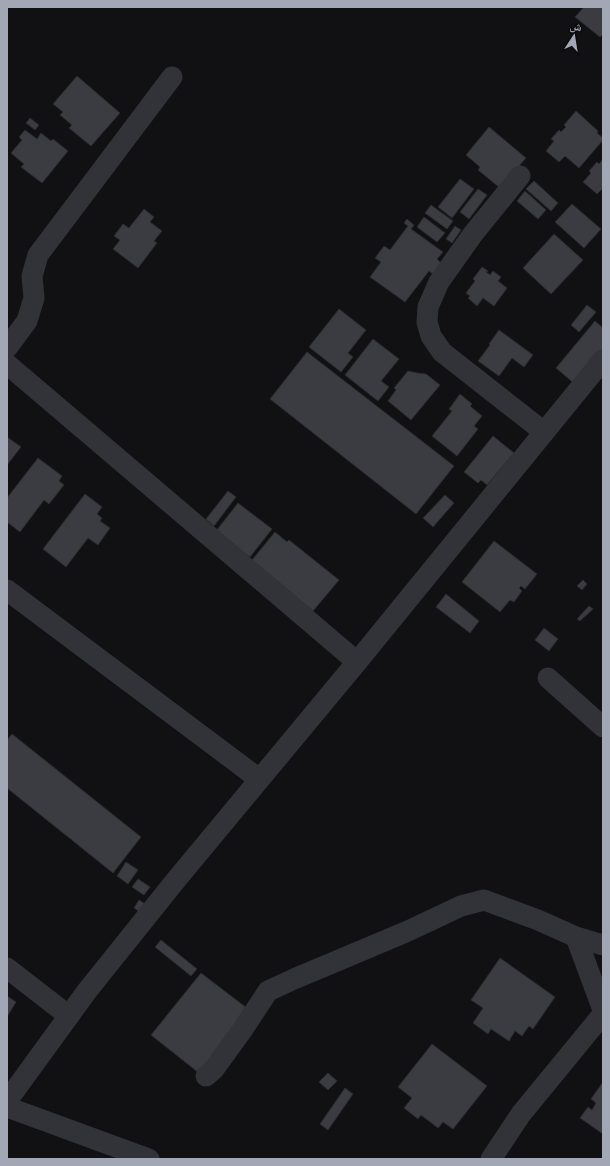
<svg xmlns="http://www.w3.org/2000/svg" width="610" height="1166" font-family="'Exo 2','Noto Naskh Arabic',sans-serif">
<rect width="100%" height="100%" fill="#111113"/>
<!-- building -->
<g fill="#3a3c41" stroke="#2b2b2f">
<path d="M584,7H603V34L600,37L575,17Z"/>
<path d="M77,76L120,113L91,146L69,128L72,125L60,115L63,112L53,104Z"/>
<path d="M576,111L598,131L597,133L603,138V140L579,168L565,156L559,162L546,151L554,141L551,139L559,130L561,132L566,127L564,125Z"/>
<path d="M30,118L39,125L35,130L26,123Z"/>
<path d="M489,127L526,158L500,188L478,170L480,167L466,155Z"/>
<path d="M25,130L37,139L41,133L51,141L53,139L68,151L42,183L21,167L24,164L11,153L22,140L19,137Z"/>
<path d="M603,159V188L597,194L583,182L591,173L589,171L597,162L599,164Z"/>
<path d="M460,179L474,189L452,218L438,207Z"/>
<path d="M534,181L558,203L551,211L526,189Z"/>
<path d="M478,189L487,195L469,219L460,212Z"/>
<path d="M525,191L546,210L538,219L517,201Z"/>
<path d="M572,204L601,229L584,248L555,222Z"/>
<path d="M431,205L453,221L447,229L425,213Z"/>
<path d="M144,209L154,217L150,222L162,231L154,241L157,243L138,268L113,249L120,240L114,236L123,224L129,228Z"/>
<path d="M424,217L445,233L437,242L417,227Z"/>
<path d="M407,219L414,225L411,229L443,252L437,259L441,263L433,274L429,271L405,302L370,277L381,262L375,258L384,246L390,250L408,226L404,223Z"/>
<path d="M455,226L461,230L452,243L446,239Z"/>
<path d="M554,234L583,260L551,294L523,268Z"/>
<path d="M482,267L488,271L486,272L490,275L493,271L501,277L498,281L507,288L494,306L483,298L477,306L468,298L470,296L466,293L475,281L473,279Z"/>
<path d="M587,305L596,312L579,332L571,325Z"/>
<path d="M339,309L366,330L348,353L353,357L341,372L309,347Z"/>
<path d="M595,321L603,328V352L576,385L556,368Z"/>
<path d="M499,330L533,355L524,367L512,358L499,376L478,361L490,345L489,344Z"/>
<path d="M373,339L399,359L381,381L389,387L378,401L345,375Z"/>
<path d="M307,352L454,466L416,514L270,399Z"/>
<path d="M408,371L417,373L426,374L440,385L411,420L388,401L396,390L394,388Z"/>
<path d="M460,394L472,404L470,406L482,416L474,426L478,429L457,456L432,436L452,411L449,409Z"/>
<path d="M493,436L514,453L487,485L481,480L478,483L464,472Z"/>
<path d="M7,437L21,447L7,465Z"/>
<path d="M38,458L62,476L59,481L64,485L49,504L44,500L20,532L7,522V498Z"/>
<path d="M228,491L236,497L214,526L206,519Z"/>
<path d="M85,494L102,507L97,514L102,518L100,521L110,528L98,545L88,538L66,567L43,549Z"/>
<path d="M445,495L454,503L433,527L423,518Z"/>
<path d="M238,503L272,529L250,557L216,531Z"/>
<path d="M275,532L287,542L289,540L339,580L313,611L252,560Z"/>
<path d="M494,541L537,574L525,589L521,586L519,588L522,591L514,602L510,600L500,612L462,582Z"/>
<path d="M583,580L587,584L582,590L577,586Z"/>
<path d="M446,594L479,621L470,633L436,607Z"/>
<path d="M589,606L593,609L580,621L577,619Z"/>
<path d="M544,628L558,639L549,651L535,640Z"/>
<path d="M12,734L141,837L113,873L7,788V740Z"/>
<path d="M126,862L138,870L128,884L117,876Z"/>
<path d="M138,879L150,887L144,895L132,887Z"/>
<path d="M139,900L145,904L140,912L134,908Z"/>
<path d="M161,940L197,969L191,976L155,947Z"/>
<path d="M500,958L555,997L533,1029L529,1026L522,1036L515,1031L509,1041L491,1029L488,1034L473,1023L483,1008L471,1000Z"/>
<path d="M201,973L248,1009L199,1073L151,1035Z"/>
<path d="M7,996L16,1002L7,1017Z"/>
<path d="M432,1044L487,1086L453,1129L443,1122L438,1128L421,1115L418,1119L404,1108L412,1098L398,1087Z"/>
<path d="M328,1073L337,1081L328,1090L319,1082Z"/>
<path d="M603,1082V1134L580,1118L588,1107L592,1110L596,1103L591,1099Z"/>
<path d="M345,1088L353,1094L328,1130L320,1124Z"/>
</g>
<g fill="none" stroke-linecap="round" stroke-linejoin="round">
<!-- street -->
<g stroke="#323338" stroke-width="21">
<path d="M520,176L473,234L439,282L428,307L427,322L431,336L442,352L544,432"/>
<path d="M7,348L27,321L34,298L32,276L38,255L172,77"/>
<path d="M7,364L357,662"/>
<path d="M7,590L259,779"/>
<path d="M548,678L603,727"/>
<path d="M576,937L603,1010"/>
<path d="M7,968L69,1016"/>
<path d="M206,1076L214,1069L243,1029L268,991L294,979L408,931L461,906L484,900L538,920L576,937L603,945"/>
<path d="M7,1101L87,991L176,880L357,662L603,360"/>
<path d="M7,1107L149,1159"/>
<path d="M491,1159L521,1114L603,1014"/>
</g>
</g>
<!-- border -->
<rect width="610" height="1166" fill="none" stroke="#a1a7b5" stroke-width="16"/>
<!-- north arrow -->
<g transform="translate(574 36) rotate(12)" stroke="#0c0c0e" stroke-width="3" paint-order="stroke">
<path d="M0-3L7 15L0 10L-7 15Z" fill="#a1a7b5"/>
<text y="-6" font-size="11" font-weight="bold" text-anchor="middle" fill="#a1a7b5">ش</text>
</g>
</svg>
